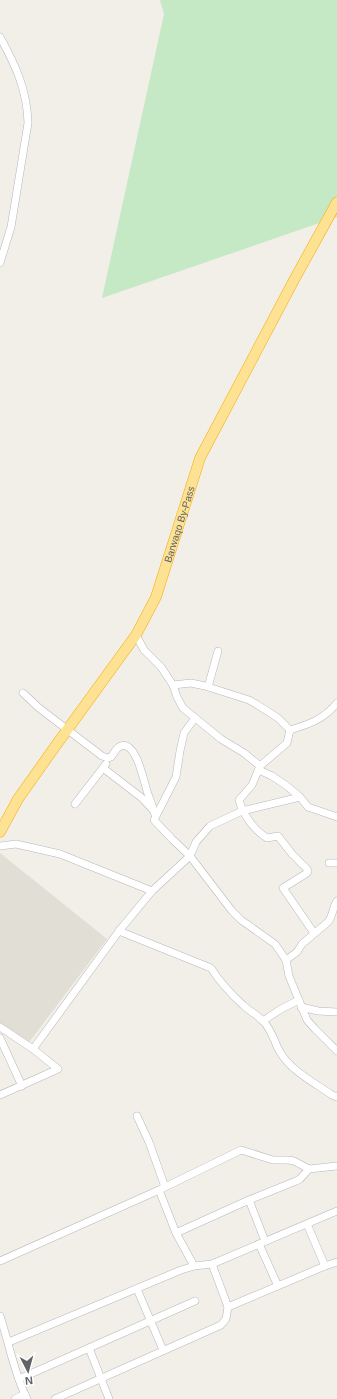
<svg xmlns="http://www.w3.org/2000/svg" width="337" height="1399" font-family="Helvetica,sans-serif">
<rect width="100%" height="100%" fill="#f1efe8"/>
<!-- education -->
<path fill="#e1ded6" d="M0,853L107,939L27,1045L0,1026Z"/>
<!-- green -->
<path fill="#c5e8c5" d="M160,0H337V217L102,298L164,14Z"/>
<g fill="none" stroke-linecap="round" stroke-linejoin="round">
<!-- minor casing -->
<g stroke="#b5b8bc" stroke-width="8">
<g id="minor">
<path d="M0,37C16,66 27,90 28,123L11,227L0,263"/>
<path d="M136,635L144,650L161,667L173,685L177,697L183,708L221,739L244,753L260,766"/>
<path d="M173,685L191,683L205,686L249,700L256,704L278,718L290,730"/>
<path d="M208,687L218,651"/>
<path d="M23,693L39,708L102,756L108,758L111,757C114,754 116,747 121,746C136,740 144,782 147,791C150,800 153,807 155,815"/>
<path d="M195,718L184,733L180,751L176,777L154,820L172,839L190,856L232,911L241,920L275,944L286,960L289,976L307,1020L315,1029L337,1051"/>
<path d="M103,768L142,798L152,809"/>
<path d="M259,770L272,776L287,786L300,797L308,807L337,817"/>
<path d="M75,804L106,764"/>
<path d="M0,846L16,844L60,854L152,891"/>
<path d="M329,863H337"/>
<path d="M119,931L211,968C219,981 231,994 243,1005C249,1011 256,1014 262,1020C272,1029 274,1042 280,1052C291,1071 315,1083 332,1095L337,1097"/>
<path d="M314,933L283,888L307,873L308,871L307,869L292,854L278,836L267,838C254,830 243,815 239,800L252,785L260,766L287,743L290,730C310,724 324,719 337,703"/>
<path d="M286,960L297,952L302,944L328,922C333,916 333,906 337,901"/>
<path d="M301,1007L318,1011L337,1012"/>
<path d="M263,1021L281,1009L299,1000"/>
<path d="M0,1027L33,1049L58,1069L0,1095"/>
<path d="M0,1038L22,1086"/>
<path d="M33,1049L119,931L152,891L190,856L196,842L210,826L242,811L300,797"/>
<path d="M137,1116L149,1142L165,1187"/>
<path d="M159,1190L176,1233L194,1266"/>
<path d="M249,1200L265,1241"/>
<path d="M307,1224L325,1266"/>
<path d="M176,1233L249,1200L296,1181L300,1179L309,1169"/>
<path d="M259,1244L278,1286"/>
<path d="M0,1261L159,1190L241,1150L273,1160H288L294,1161L309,1169L337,1166"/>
<path d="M137,1289L163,1350"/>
<path d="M228,1307L325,1266L337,1262"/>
<path d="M0,1316C9,1343 14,1373 27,1399"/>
<path d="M9,1342L181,1270L194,1266L212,1264L337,1211"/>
<path d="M89,1348L109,1399"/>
<path d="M19,1379L195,1301"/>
<path d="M15,1399L25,1394"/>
<path d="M55,1399L221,1325L226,1319L228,1307L212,1264"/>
</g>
</g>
<!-- highway casing -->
<g stroke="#f9ab00" stroke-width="11">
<g id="highway">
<path id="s1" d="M0,832L18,799L54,748L136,635L156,597L200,458L294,280L337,202"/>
</g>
</g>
<!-- minor -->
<use href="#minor" stroke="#fff" stroke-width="7"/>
<!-- highway -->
<use href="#highway" stroke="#fde293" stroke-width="10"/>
</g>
<g text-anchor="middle" stroke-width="4" stroke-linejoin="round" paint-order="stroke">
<!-- street labels -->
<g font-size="10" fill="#5f6368" stroke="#fff">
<text dy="4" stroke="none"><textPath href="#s1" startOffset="359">Barwaqo By-Pass</textPath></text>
</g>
</g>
<!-- north arrow -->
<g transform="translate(28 1371) rotate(174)" stroke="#ffffff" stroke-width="3" paint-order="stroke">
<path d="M0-3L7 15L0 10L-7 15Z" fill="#5f6368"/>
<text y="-6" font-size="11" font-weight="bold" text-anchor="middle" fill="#5f6368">N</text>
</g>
</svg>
